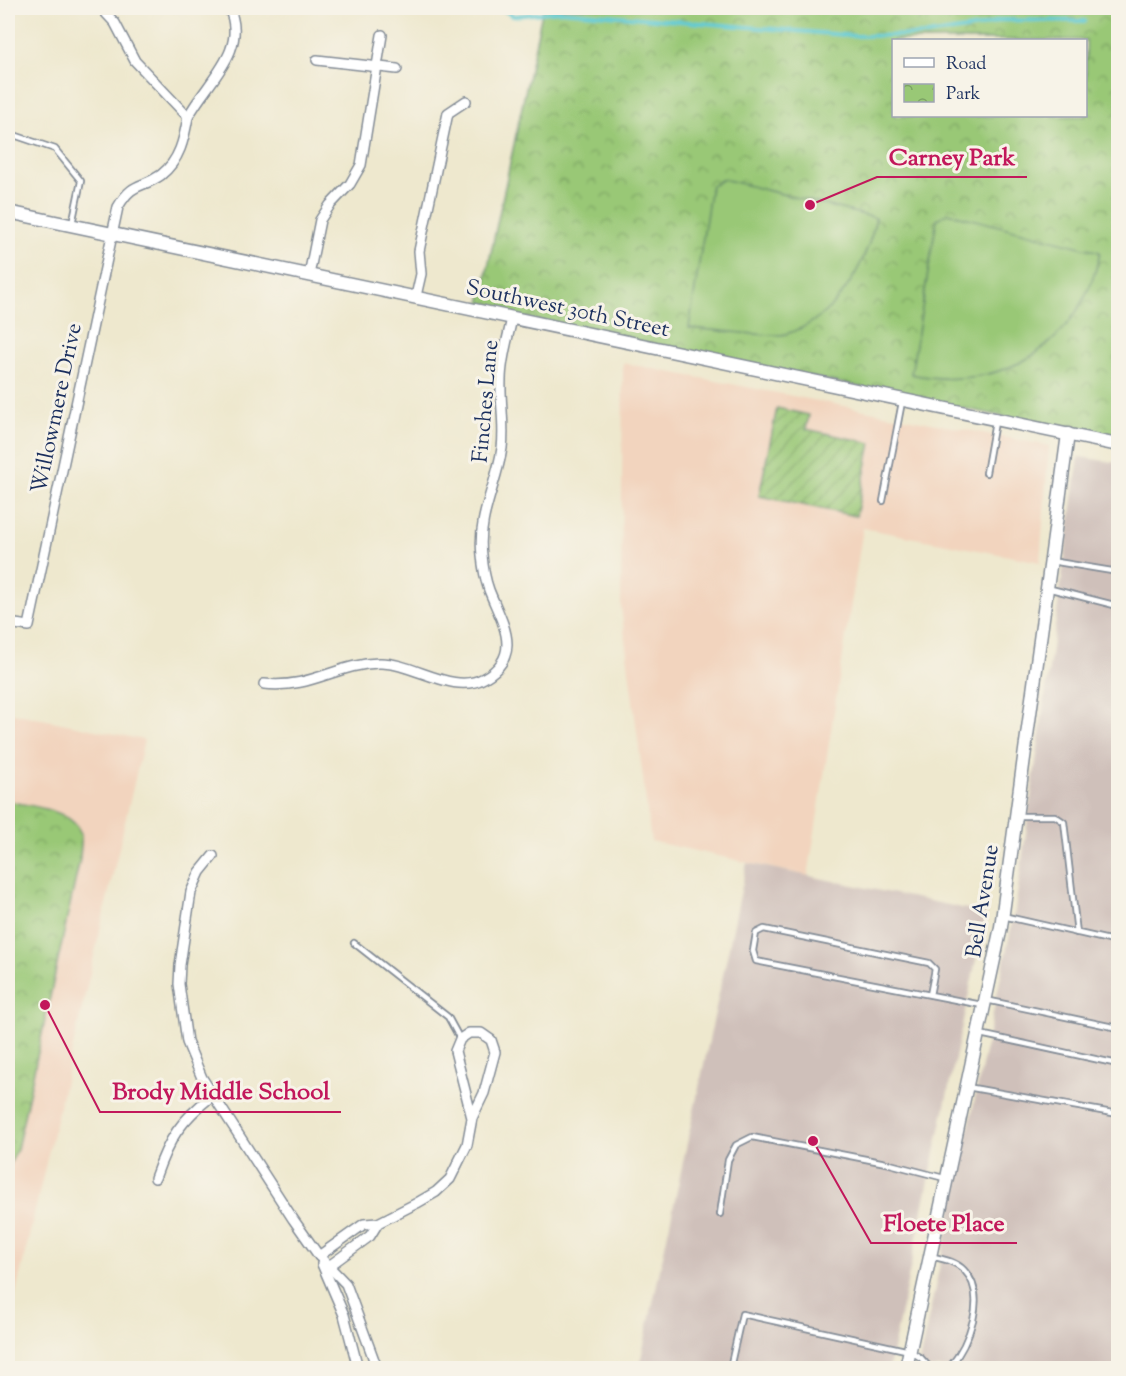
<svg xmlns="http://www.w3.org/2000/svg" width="1126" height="1376" font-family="'Sorts Mill Goudy',serif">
<defs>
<pattern id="park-crowns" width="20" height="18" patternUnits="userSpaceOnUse" patternTransform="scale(1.5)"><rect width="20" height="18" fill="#99c876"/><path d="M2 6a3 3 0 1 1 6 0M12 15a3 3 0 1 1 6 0" fill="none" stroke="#7ca364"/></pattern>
<pattern id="garden-furrows" width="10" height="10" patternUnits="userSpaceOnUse" patternTransform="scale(1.5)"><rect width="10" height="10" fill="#99c876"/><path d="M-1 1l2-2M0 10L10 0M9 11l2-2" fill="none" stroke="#7ca364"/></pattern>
</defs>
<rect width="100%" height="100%" fill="#f7f3e8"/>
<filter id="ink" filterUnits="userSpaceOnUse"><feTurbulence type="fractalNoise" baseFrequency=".0167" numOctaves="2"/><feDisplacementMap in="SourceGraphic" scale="12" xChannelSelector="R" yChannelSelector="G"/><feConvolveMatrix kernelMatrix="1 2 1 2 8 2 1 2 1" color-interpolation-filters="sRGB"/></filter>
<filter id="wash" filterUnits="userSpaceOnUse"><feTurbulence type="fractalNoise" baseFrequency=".008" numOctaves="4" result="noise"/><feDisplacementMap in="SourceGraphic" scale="24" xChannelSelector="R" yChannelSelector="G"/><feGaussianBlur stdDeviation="1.35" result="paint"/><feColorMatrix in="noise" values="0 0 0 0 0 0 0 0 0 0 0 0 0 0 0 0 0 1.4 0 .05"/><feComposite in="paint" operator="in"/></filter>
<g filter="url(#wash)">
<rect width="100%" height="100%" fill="#eee8ce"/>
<!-- built -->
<g fill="#f2d4be">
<path d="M623,363L1049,446L1040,562L863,528L808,876L651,841L621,607Z"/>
<path d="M8,712L144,740L8,1327Z"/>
</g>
<!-- industrial -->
<g fill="#cfc0ba">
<path d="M1079,457L1118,463V1368H918L1015,910Z"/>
<path d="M747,863L986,913L889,1368H639Z"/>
</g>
<!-- park -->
<g fill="url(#park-crowns)" stroke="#5a7c6a" stroke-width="1.5" fill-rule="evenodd">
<path d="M543,8H1118V440L479,309ZM894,40H1086V116H894Z"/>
<path d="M8,801C29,806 75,809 81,835C82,842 80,852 80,859L17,1149L8,1169Z"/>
</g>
<!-- garden -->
<path fill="url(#garden-furrows)" stroke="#5a7c6a" stroke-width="1.5" d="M777,408L809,415L806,429L871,443L856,516L759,496Z"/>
<!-- pitch -->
<g fill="#99c876" stroke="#5a7c6a" stroke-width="1.5">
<path d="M723,179L876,218C866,266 836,319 786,334C773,338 707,329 689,328L711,186Z"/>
<path d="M948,213L1100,252C1082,344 1003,394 911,374L937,219Z"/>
</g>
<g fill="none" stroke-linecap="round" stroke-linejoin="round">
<!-- stream -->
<path stroke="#5cc9d3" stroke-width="4" d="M501,8L513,16L560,11L856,36L927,35L979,27L1001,20L1085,21"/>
</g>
</g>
<g filter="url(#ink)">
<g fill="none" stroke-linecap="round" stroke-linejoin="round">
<!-- service casing -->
<g stroke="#848c96" stroke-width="8">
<g id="service">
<path d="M8,133L55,149L81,181L72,224"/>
<path d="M986,473L995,422"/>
<path d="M883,501L902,402"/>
<path d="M1051,561L1118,572"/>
<path d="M1047,588L1118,606"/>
<path d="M1016,816H1055L1064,822L1077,933"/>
<path d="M1003,916L1118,942"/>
<path d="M354,943L448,1017L460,1039"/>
<path d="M930,995L935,969L929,963L764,929L756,933L753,951L756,961L982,1005"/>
<path d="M986,1000L1118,1028"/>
<path d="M980,1034L1118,1064"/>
<path d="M967,1087L1118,1114"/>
<path d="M720,1214L728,1160L736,1145L752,1137L886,1163L944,1178"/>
<path d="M930,1256C942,1259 955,1261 964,1270C989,1296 968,1345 949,1368"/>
<path d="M730,1368L742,1314L910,1351L921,1358L930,1368"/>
</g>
</g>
<!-- minor casing -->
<g stroke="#848c96" stroke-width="12">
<g id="minor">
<path d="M317,60L397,69"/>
<path d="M188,117C207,81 249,51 229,8"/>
<path d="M309,275L320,220L330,205L350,184L361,165L382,35"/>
<path d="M416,296L421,274L419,251L448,113L466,101"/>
<path d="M8,623L29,626L118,207C133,181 141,189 161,175C180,160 184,139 188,117L135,61L115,23L101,8"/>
<path d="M264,684C312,689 336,664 379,663C413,662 453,696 484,678C525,655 501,621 489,590C485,579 483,567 482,555C477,517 497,484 502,448C505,425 500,403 501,380C501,359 508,338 512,318"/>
<path d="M213,856L200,872L191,892L180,965L179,984L187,1042L202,1078L293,1219L319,1256L346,1284L377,1368"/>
<path d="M155,1178C169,1138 180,1121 213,1095"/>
<path d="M319,1256L364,1224L378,1223L417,1203L436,1192L450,1179L467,1145L472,1118L484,1093L495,1052L491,1040L481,1033H469L460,1039L455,1051L472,1118"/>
<path d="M322,1264L344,1315L358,1368"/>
<path d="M325,1269L370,1236L378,1223"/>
</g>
</g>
<!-- tertiary casing -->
<g stroke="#848c96" stroke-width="15">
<g id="tertiary">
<path d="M8,212L1118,445"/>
<path d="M906,1368L1001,927L1068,434"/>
</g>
</g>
<!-- service -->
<use href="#service" stroke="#fff" stroke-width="4.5"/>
<!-- minor -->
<use href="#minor" stroke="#fff" stroke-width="9"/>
<!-- tertiary -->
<use href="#tertiary" stroke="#fff" stroke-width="12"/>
</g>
</g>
<g text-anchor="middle" stroke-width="6" stroke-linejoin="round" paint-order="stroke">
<!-- street labels -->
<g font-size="22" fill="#1b2f5e" stroke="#f7f3e8">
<text transform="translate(568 307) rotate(12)" y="8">Southwest 30th Street</text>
<text transform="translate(484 401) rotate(-85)" y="8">Finches Lane</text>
<text transform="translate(55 408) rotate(-78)" y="8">Willowmere Drive</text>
<text transform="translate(981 901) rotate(-81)" y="8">Bell Avenue</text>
</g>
</g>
<!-- callouts -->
<path fill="none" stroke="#c2185b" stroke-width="2" d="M810 205L877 177H1027M45 1005L100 1112H341M813 1141L871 1243H1017"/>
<g fill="#c2185b" stroke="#f7f3e8" stroke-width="2">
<circle cx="810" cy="205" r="6"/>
<circle cx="45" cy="1005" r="6"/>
<circle cx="813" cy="1141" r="6"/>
</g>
<g font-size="24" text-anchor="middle" font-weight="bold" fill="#c2185b" stroke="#f7f3e8" stroke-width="6" stroke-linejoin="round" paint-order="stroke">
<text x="952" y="165">Carney Park</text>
<text x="221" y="1099">Brody Middle School</text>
<text x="944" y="1231">Floete Place</text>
</g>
<!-- margin -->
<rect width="1126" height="1376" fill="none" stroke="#f7f3e8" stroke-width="30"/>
<!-- legend -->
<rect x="892" y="39" width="195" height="78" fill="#f7f3e8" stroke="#9fa5b1" stroke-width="1.5"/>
<rect x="904" y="58" width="30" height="9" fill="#ffffff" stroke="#9fa5b1" stroke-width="1.5"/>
<text x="946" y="69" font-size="18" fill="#1b2f5e">Road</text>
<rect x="904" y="84" width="30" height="18" fill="url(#park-crowns)" stroke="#9fa5b1" stroke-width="1.5"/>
<text x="946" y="99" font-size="18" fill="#1b2f5e">Park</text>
</svg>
